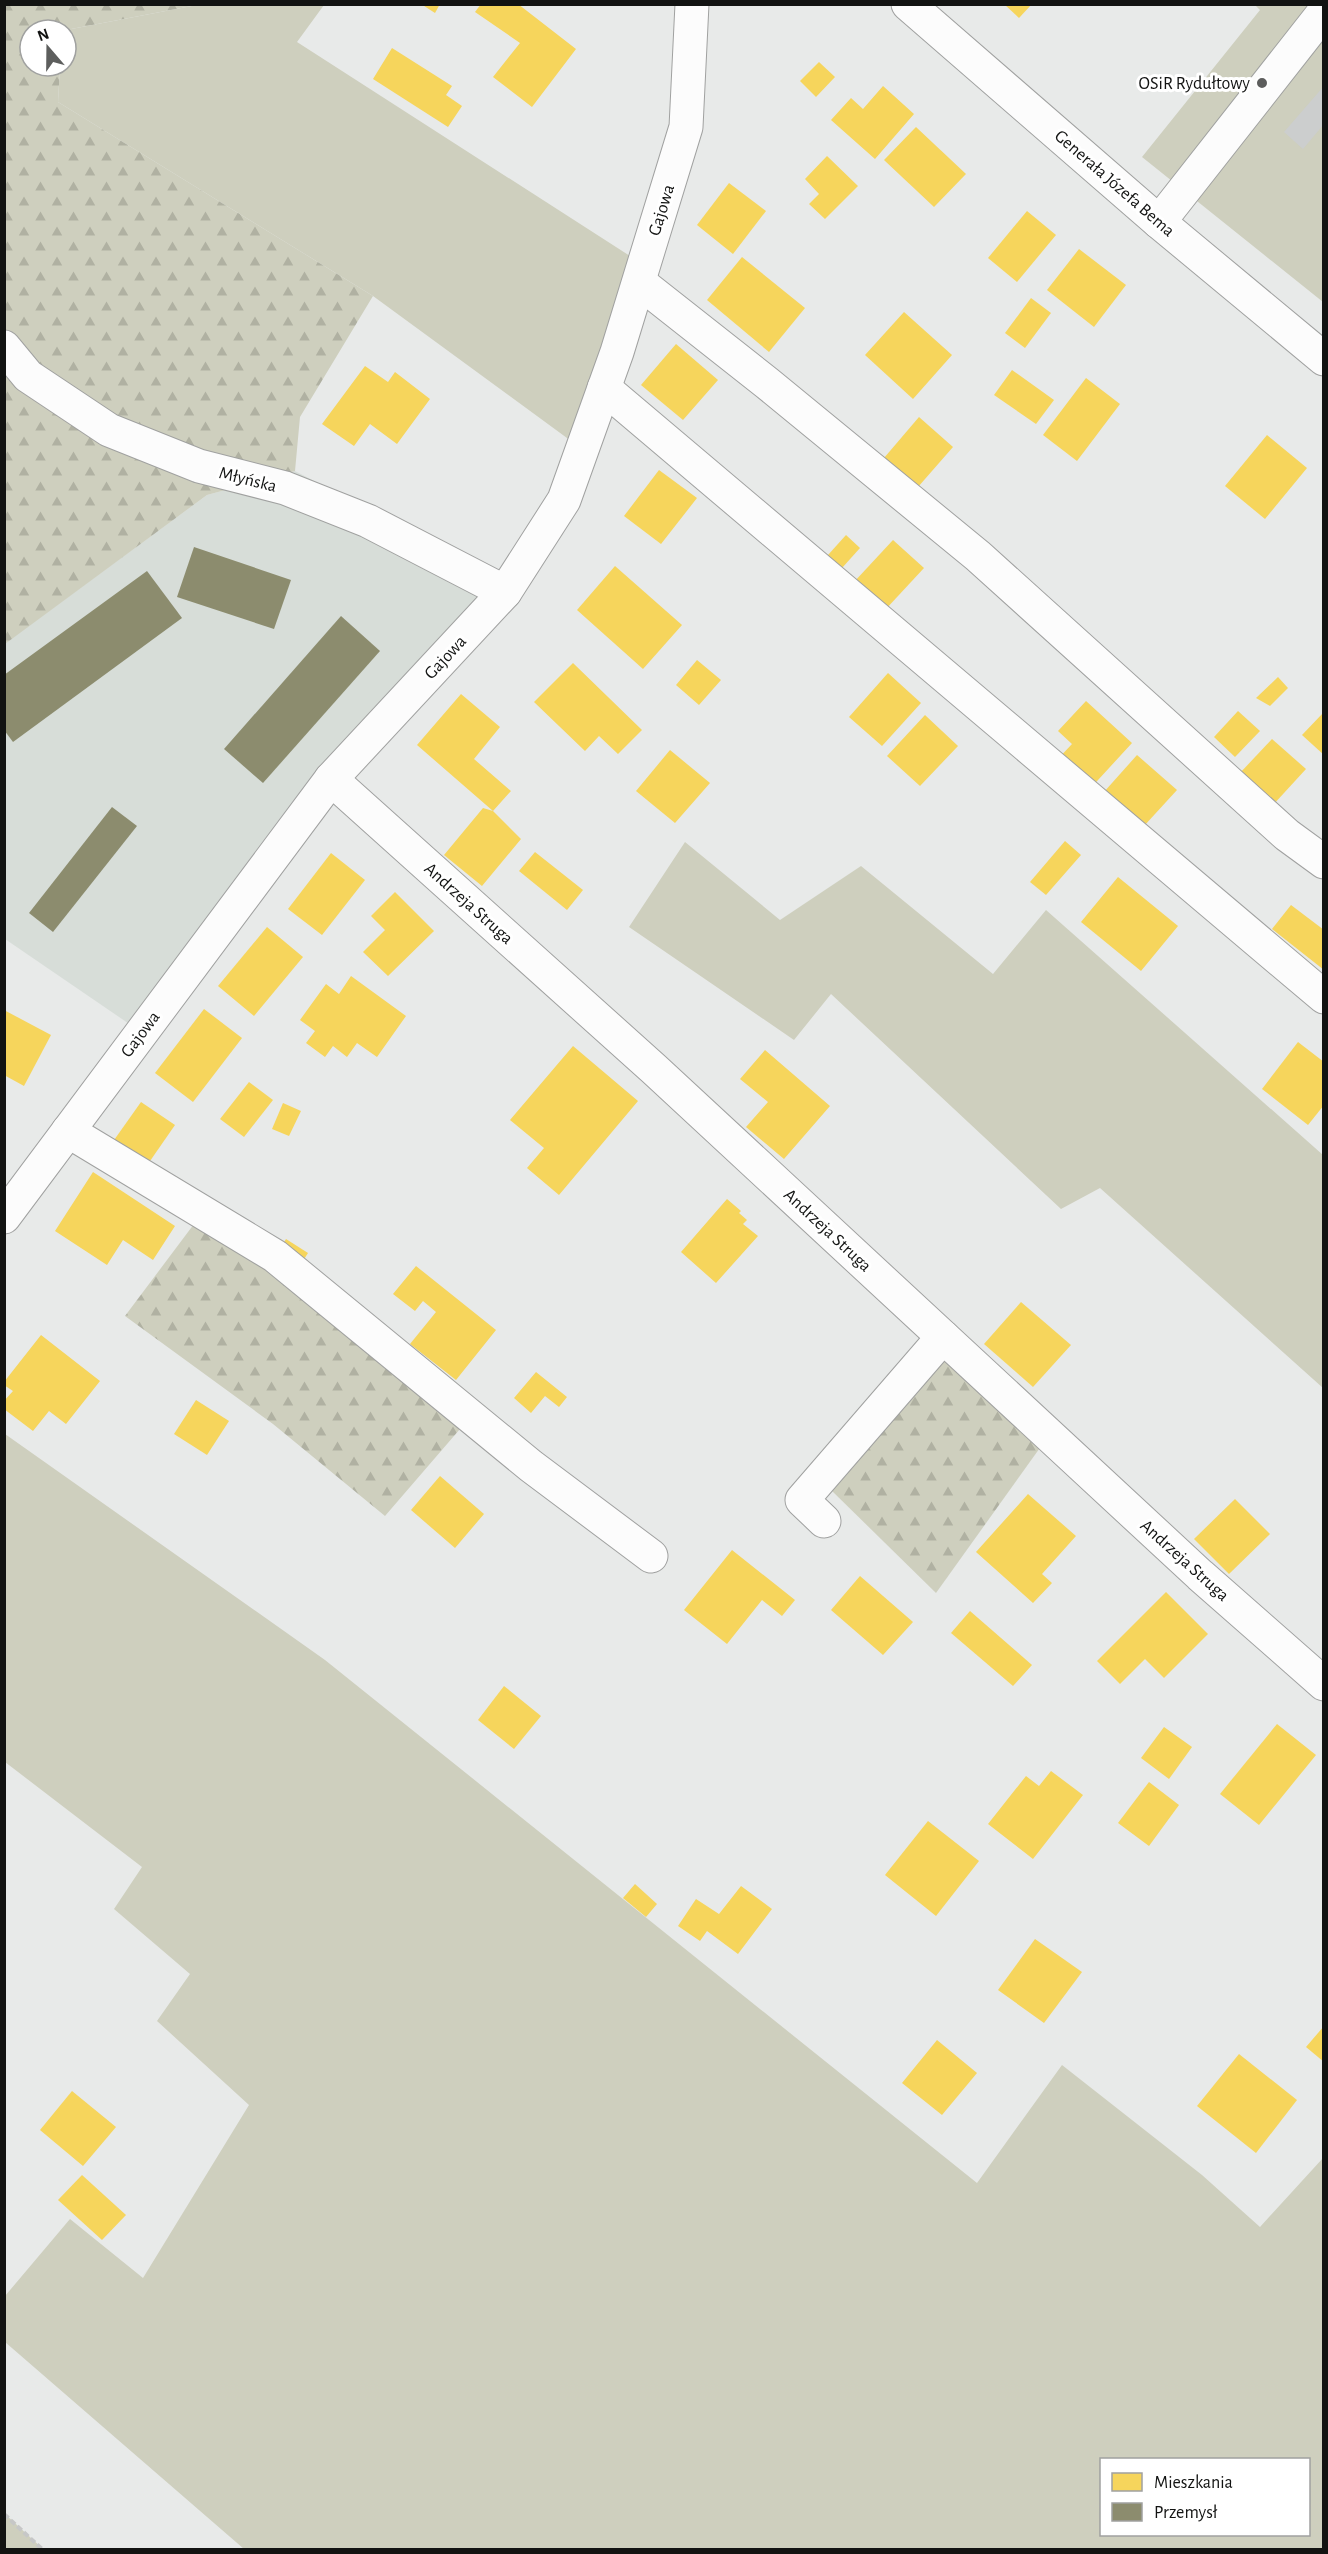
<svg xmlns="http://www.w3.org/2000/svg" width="1328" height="2554" font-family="'Alegreya Sans',sans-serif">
<defs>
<pattern id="forest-firs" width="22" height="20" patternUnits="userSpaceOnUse" patternTransform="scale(1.5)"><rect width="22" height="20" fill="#cecfbe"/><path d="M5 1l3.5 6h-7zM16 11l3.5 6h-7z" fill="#b0b1a2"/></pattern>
</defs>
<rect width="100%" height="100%" fill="#e8eae9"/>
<!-- built -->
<path fill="#d7ddd8" d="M295,471L390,521L505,592L141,1032L5,939L4,644L207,495Z"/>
<!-- grass -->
<g fill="#cecfbe" fill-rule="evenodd">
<path d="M197,5H324L297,42L644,265L582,449L373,296L58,102L60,66H66V30Z"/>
<path d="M1255,5H1323V302L1142,157L1260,10Z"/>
<path d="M685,842L780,920L861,866L993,974L1046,910L1323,1155V1388L1100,1188L1061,1209L831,994L794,1040L629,927Z"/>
<path d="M5,1434L325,1660L977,2183L1062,2065L1202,2175L1260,2227L1323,2158V2549H244L5,2342V2296L70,2219L143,2278L249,2105L157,2021L190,1974L114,1909L142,1867L5,1762ZM1102,2460H1308V2534H1102Z"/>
<path d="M5,2514L43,2549H5Z"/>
</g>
<!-- forest -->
<g fill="url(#forest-firs)">
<path d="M5,5H197L66,30H30V66H60L58,102L373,296L300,417L295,471L207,495L5,644Z"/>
<path d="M197,1220L272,1264L460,1429L385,1516L273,1424L125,1316Z"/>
<path d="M944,1358L1042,1445L936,1593L830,1489Z"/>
</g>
<!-- homes -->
<g fill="#f6d55c">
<path d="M421,4H440L435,13Z"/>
<path d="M481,4H518L576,49L532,107L493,77L520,43L475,12Z"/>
<path d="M1004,4H1032L1019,18Z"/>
<path d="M392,48L452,86L446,95L462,106L448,127L373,79Z"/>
<path d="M819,62L835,77L816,97L800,81Z"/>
<path d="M883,86L914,114L875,159L831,120L851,98L863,109Z"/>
<path d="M916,127L966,174L934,207L884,160Z"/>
<path d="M827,156L858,186L825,219L809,204L819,194L805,179Z"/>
<path d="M729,183L766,211L733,254L697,225Z"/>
<path d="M1027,211L1056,235L1017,282L988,258Z"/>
<path d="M1079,249L1126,285L1094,327L1047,290Z"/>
<path d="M742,257L805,308L769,352L707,300Z"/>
<path d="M1031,298L1051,313L1025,348L1005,333Z"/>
<path d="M904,312L952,355L913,399L865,355Z"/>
<path d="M676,344L718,380L683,420L641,385Z"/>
<path d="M365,366L388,382L395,372L430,399L397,444L370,424L354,446L322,424Z"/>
<path d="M1012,370L1054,400L1036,424L994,395Z"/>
<path d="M1086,378L1120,404L1077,461L1043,435Z"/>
<path d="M919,417L953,447L918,487L884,458Z"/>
<path d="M1267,435L1307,468L1265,519L1225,486Z"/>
<path d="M659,470L697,498L661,544L624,516Z"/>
<path d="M846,535L860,548L833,578L819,565Z"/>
<path d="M893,540L924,568L885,610L854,582Z"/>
<path d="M615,566L682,625L643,669L577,610Z"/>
<path d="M697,660L721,680L699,705L676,685Z"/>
<path d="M573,663L642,730L618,754L599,736L585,751L534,702Z"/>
<path d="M888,673L921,703L882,746L849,717Z"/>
<path d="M1278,677L1288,688L1270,706L1256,698Z"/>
<path d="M461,694L500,727L474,759L511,791L493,811L521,839L482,886L444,855L483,808L493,811L417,745Z"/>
<path d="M1086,701L1132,743L1087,792L1055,762L1072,744L1058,731Z"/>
<path d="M1238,711L1260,731L1235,757L1214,737Z"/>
<path d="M1324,712V755L1302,735Z"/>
<path d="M925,715L958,746L920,786L887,756Z"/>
<path d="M1272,739L1306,769L1273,805L1239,774Z"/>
<path d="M670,750L710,783L675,823L636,791Z"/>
<path d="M1137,755L1177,790L1144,826L1104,792Z"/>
<path d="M1065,841L1081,855L1046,895L1030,882Z"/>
<path d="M535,852L583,890L567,910L519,871Z"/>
<path d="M331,853L365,880L322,935L288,909Z"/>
<path d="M1118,877L1178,926L1141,971L1081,922Z"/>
<path d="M395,892L434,931L388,976L363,952L385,930L371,916Z"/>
<path d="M1291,905L1324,930V970L1272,929Z"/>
<path d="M267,927L303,957L254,1016L218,986Z"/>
<path d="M351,976L406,1016L377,1057L357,1043L347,1057L333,1046L325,1057L306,1043L315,1031L300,1020L326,984L339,994Z"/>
<path d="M204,1009L242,1038L193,1102L155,1073Z"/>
<path d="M4,1010L51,1035L24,1086L4,1075Z"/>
<path d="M1298,1042L1324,1062V1105L1308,1125L1262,1089Z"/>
<path d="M573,1046L638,1101L559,1195L527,1168L544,1148L510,1120Z"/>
<path d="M765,1050L830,1106L784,1159L746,1127L768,1102L740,1079Z"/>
<path d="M249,1082L273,1100L244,1137L220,1119Z"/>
<path d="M141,1102L175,1125L141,1174L107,1150Z"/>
<path d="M283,1103L301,1111L289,1136L272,1129Z"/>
<path d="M93,1172L175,1226L153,1260L123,1240L107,1265L55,1231Z"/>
<path d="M727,1199L741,1211L739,1213L747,1220L743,1224L758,1236L716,1283L681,1252Z"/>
<path d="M286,1239L308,1253L297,1270L275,1256Z"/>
<path d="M416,1266L496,1330L456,1380L410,1344L436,1312L423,1301L415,1311L393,1294Z"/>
<path d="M1021,1302L1071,1345L1033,1387L984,1344Z"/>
<path d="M41,1335L100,1381L66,1424L49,1411L33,1431L4,1409V1401L13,1391L4,1385V1382Z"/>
<path d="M536,1372L567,1397L559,1407L545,1396L531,1413L514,1398Z"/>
<path d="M196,1400L229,1421L207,1455L174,1434Z"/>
<path d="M440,1476L484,1514L455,1548L411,1510Z"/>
<path d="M1028,1494L1076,1536L1042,1574L1052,1583L1033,1603L976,1552Z"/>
<path d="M1235,1499L1270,1534L1229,1574L1194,1539Z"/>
<path d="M732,1550L795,1600L782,1616L762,1600L727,1644L684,1610Z"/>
<path d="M860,1576L913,1622L883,1655L831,1610Z"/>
<path d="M1166,1592L1208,1634L1164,1678L1145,1659L1120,1684L1097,1661Z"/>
<path d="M970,1611L1032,1665L1013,1686L951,1633Z"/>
<path d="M504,1686L541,1716L514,1749L478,1720Z"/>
<path d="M1277,1724L1316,1755L1259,1825L1220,1794Z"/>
<path d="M1164,1727L1192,1747L1169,1779L1141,1758Z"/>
<path d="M1051,1771L1083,1795L1033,1859L988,1824L1026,1776L1039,1786Z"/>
<path d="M1149,1782L1179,1805L1149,1846L1118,1823Z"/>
<path d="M928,1821L979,1861L936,1916L885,1875Z"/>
<path d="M635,1884L657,1904L646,1917L623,1898Z"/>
<path d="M741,1886L772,1909L738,1954L707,1931L700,1941L678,1926L696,1899L719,1914Z"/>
<path d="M1035,1939L1082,1972L1044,2023L998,1990Z"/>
<path d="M1324,2026V2062L1306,2047Z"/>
<path d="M937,2040L977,2073L942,2115L902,2083Z"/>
<path d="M1239,2054L1297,2100L1256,2153L1197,2106Z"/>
<path d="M72,2091L116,2127L83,2166L40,2130Z"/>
<path d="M82,2175L126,2215L102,2240L58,2200Z"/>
</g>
<!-- industry -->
<g fill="#8c8c6e">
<path d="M194,547L291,580L274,629L177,597Z"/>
<path d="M147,571L182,618L13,742L4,730V675Z"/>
<path d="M341,616L380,651L263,783L224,749Z"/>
<path d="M112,807L137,826L53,932L29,913Z"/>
</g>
<!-- building -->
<path fill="#cccece" d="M1324,86V124L1303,149L1284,132Z"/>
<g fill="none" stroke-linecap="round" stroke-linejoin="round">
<!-- minor casing -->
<g stroke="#a0a1a0" stroke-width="35">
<g id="minor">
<path d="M908,4L1159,222L1324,359"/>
<path d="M1159,222L1324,12"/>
<path d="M639,282L767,383L978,556L1287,835L1324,862"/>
<path d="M4,347L28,376L109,430L199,466L285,488L368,521L505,592"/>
<path d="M604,388L1324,997"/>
<path d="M331,779L654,1069L1200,1575L1324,1684"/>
<path d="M68,1131L275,1256L531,1466L651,1556"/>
<path d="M4,1217L331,779L505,592L564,500L617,352L686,127L692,4"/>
<path d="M824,1521L802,1500L943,1337"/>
</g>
</g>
<!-- path -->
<path stroke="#c6c7c7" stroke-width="4" stroke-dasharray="6 3" stroke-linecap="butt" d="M4,2514L43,2550"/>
<!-- minor -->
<use href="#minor" stroke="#fcfcfc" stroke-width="33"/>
</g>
<!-- markers -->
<circle fill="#5d5e5d" stroke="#fff" stroke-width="2" cx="1262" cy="83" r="6"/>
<g text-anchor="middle" stroke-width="6" stroke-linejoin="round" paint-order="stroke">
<!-- poi labels -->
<g font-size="18" fill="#121312" stroke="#fff" text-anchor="end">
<text x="1250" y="89">OSiR Rydułtowy</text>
</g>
<!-- street labels -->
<g font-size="18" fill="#121312" stroke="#fff">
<text transform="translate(1115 183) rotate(41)" y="6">Generała Józefa Bema</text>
<text transform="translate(661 210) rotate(-73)" y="6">Gajowa</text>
<text transform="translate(248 479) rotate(14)" y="6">Młyńska</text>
<text transform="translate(445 657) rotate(-47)" y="6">Gajowa</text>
<text transform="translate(469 903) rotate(42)" y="6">Andrzeja Struga</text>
<text transform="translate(140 1034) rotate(-53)" y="6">Gajowa</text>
<text transform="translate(828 1230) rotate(43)" y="6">Andrzeja Struga</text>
<text transform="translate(1185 1560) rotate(42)" y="6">Andrzeja Struga</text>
</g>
</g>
<!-- border -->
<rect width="1328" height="2554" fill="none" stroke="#121312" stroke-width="12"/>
<!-- legend -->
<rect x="1100" y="2458" width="210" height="78" fill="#ffffff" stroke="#a0a1a0" stroke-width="1.5"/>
<rect x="1112" y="2473" width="30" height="18" fill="#f6d55c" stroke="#a0a1a0" stroke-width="1.5"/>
<text x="1154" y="2488" font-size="18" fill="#121312">Mieszkania</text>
<rect x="1112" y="2503" width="30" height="18" fill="#8c8c6e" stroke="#a0a1a0" stroke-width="1.5"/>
<text x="1154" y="2518" font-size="18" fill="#121312">Przemysł</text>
<!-- north arrow -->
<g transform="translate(48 48) rotate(340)"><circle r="28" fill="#ffffff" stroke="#a0a1a0" stroke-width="1.5"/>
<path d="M0-4.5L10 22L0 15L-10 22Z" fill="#5d5e5d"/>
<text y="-9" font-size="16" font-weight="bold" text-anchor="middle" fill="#121312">N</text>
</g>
</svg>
